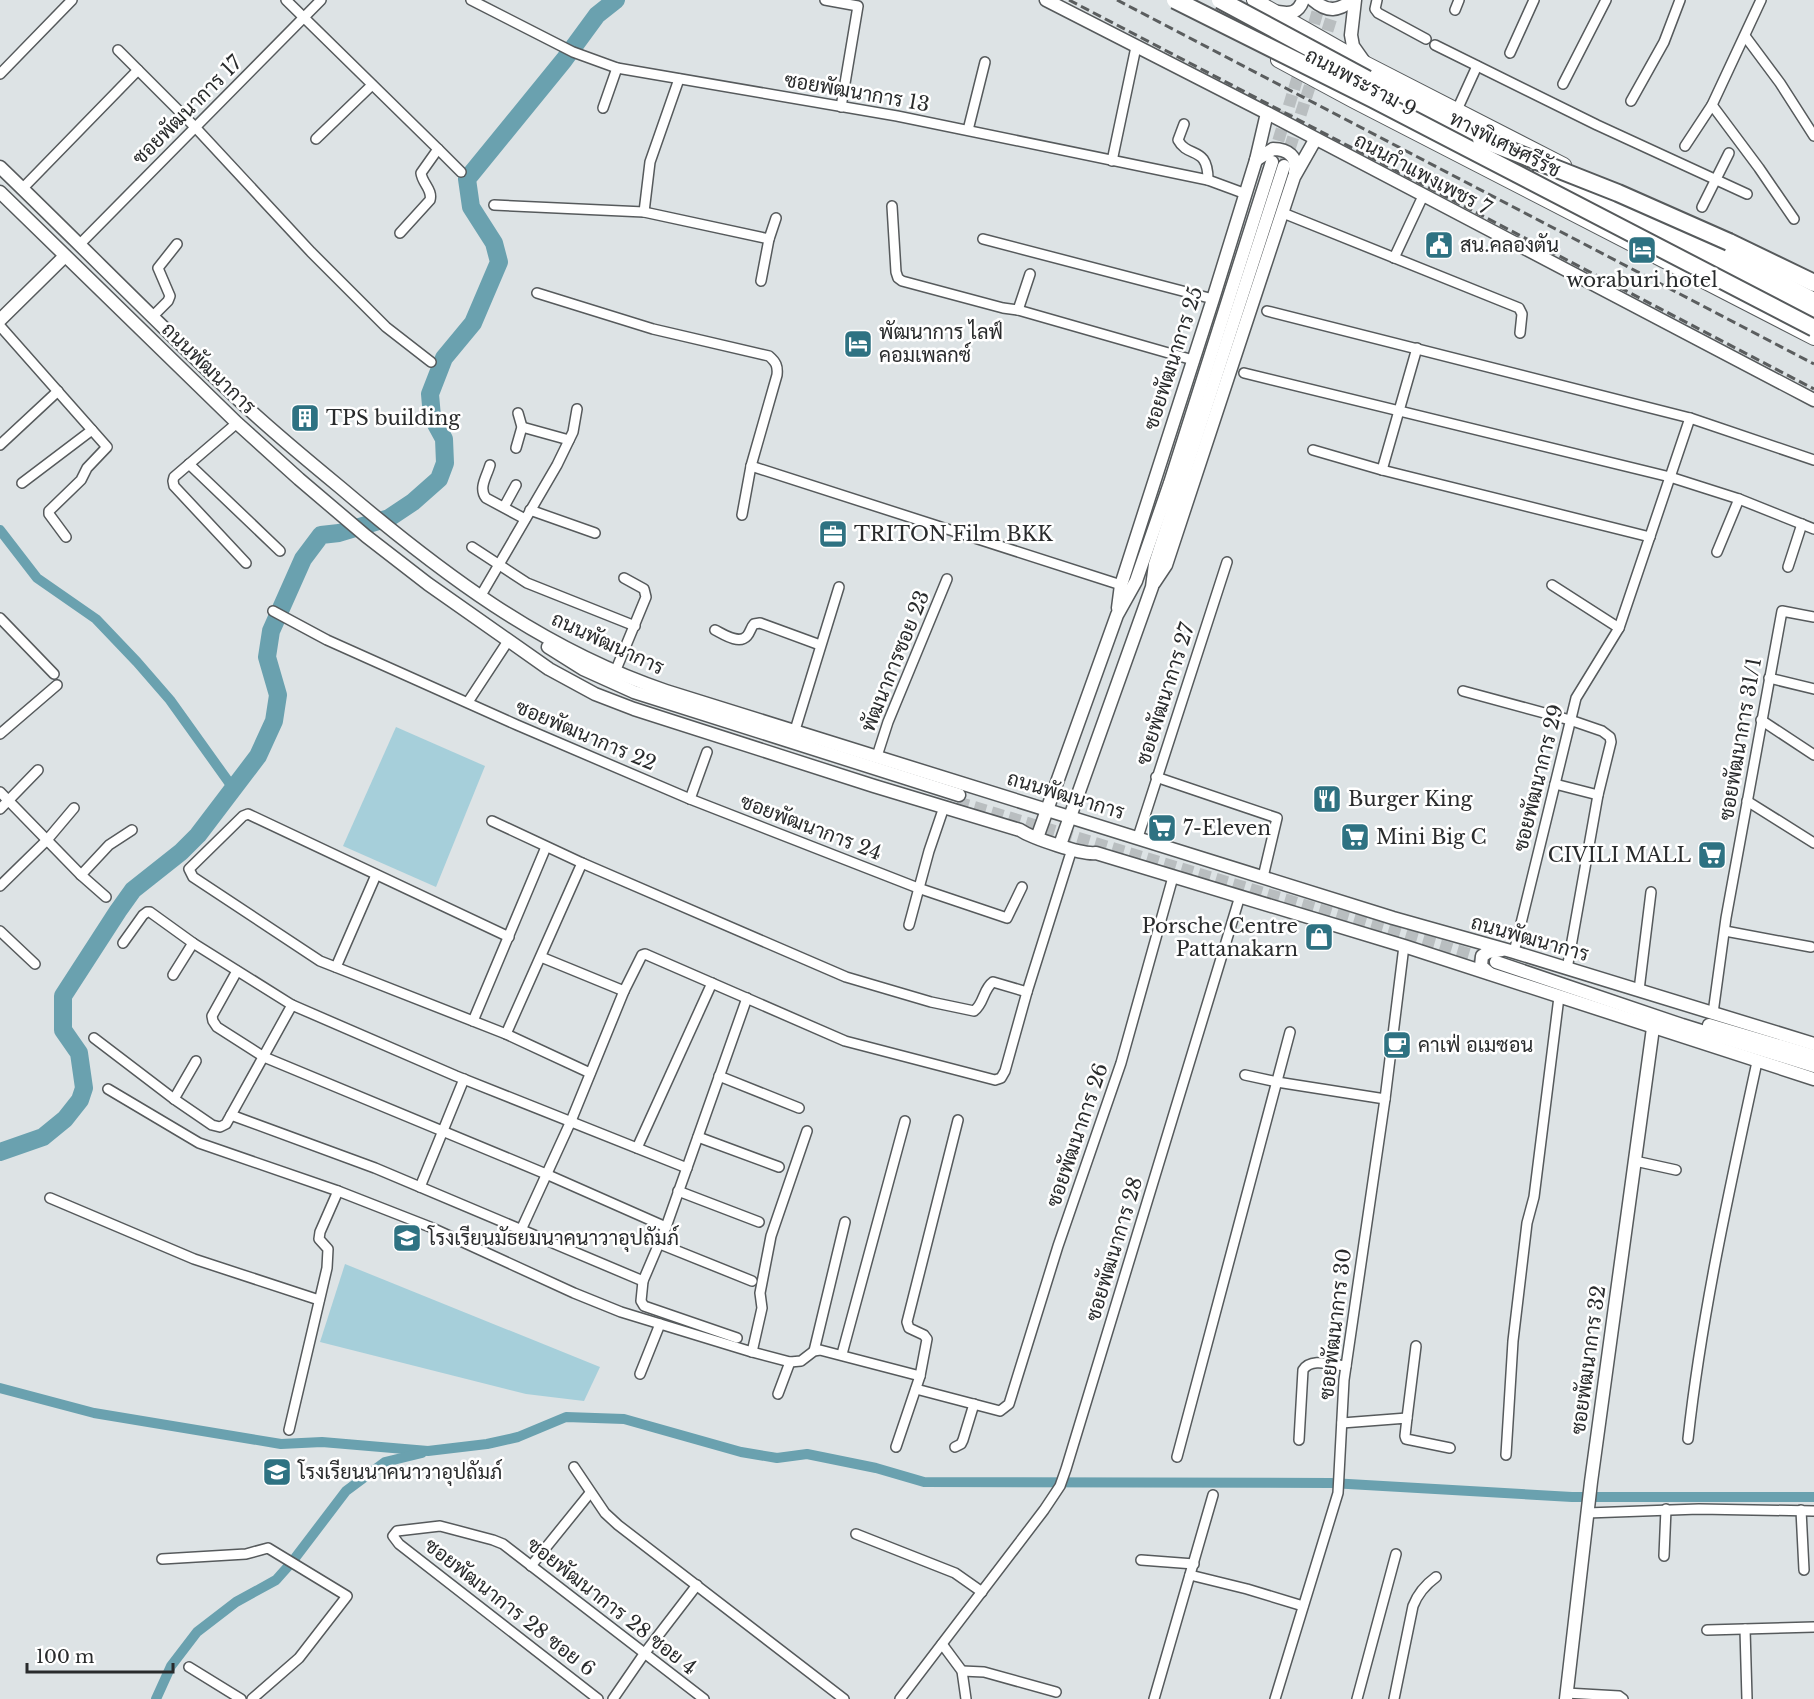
<svg xmlns="http://www.w3.org/2000/svg" width="1814" height="1699" font-family="'Libre Baskerville',Sarabun,serif">
<rect width="100%" height="100%" fill="#dde3e5"/>
<!-- green -->
<g fill="#a6cfda">
<path d="M396,727L485,766L436,887L343,846Z"/>
<path d="M345,1264L600,1367L584,1401L526,1394L320,1342Z"/>
</g>
<g fill="none" stroke-linecap="round" stroke-linejoin="round">
<!-- canal -->
<g stroke="#6aa1af" stroke-width="10">
<path d="M0,530L37,578L96,619L137,662L170,700L233,788"/>
<path d="M0,1388L94,1413L281,1444L322,1442L428,1451L487,1444L518,1437L566,1417L624,1419L741,1452L777,1458L807,1454L876,1468L924,1482L1331,1483L1572,1497H1814"/>
<path d="M156,1699L171,1666L197,1632L236,1602L276,1580L292,1562L346,1491L385,1462L422,1453"/>
</g>
<!-- river -->
<path stroke="#6aa1af" stroke-width="18" d="M0,1152L43,1137L65,1119L80,1100L84,1088L79,1053L63,1030V996L118,911L133,890L181,852L198,835L258,756L274,721L278,695L267,657L271,631L303,559L321,535L339,533L389,518L413,502L439,479L445,463L444,439L432,417L430,394L444,358L473,323L499,262L494,243L471,207L467,179L564,60L597,15L616,0"/>
<!-- secondary-tunnel -->
<g stroke="#b9bec0" stroke-width="12" stroke-dasharray="12 6" stroke-linecap="butt">
<path d="M1309,41L1321,0"/>
<path d="M1322,48L1337,0"/>
<path d="M1273,158L1302,63"/>
<path d="M1284,166L1315,70"/>
<path d="M957,802L1496,962"/>
</g>
<!-- street casing -->
<g stroke="#565a5c" stroke-width="12">
<g id="street">
<path d="M286,0L438,149L421,173C422,183 433,190 430,200L400,233"/>
<path d="M471,0L573,52L617,68L897,116L1208,180L1246,194"/>
<path d="M825,0L858,6L841,107"/>
<path d="M1377,0L1375,9L1378,13L1426,39"/>
<path d="M1455,10L1459,0"/>
<path d="M1745,36L1780,83L1814,136"/>
<path d="M1435,45L1597,125L1747,194"/>
<path d="M118,50L195,127L311,252L386,327L431,362"/>
<path d="M1510,53L1534,0"/>
<path d="M0,74L72,0"/>
<path d="M1563,84L1606,0"/>
<path d="M1631,101L1664,42L1680,0"/>
<path d="M1712,105L1759,168L1794,219"/>
<path d="M603,108L617,68"/>
<path d="M1457,110L1477,66"/>
<path d="M1184,124L1178,140C1188,159 1208,145 1208,180"/>
<path d="M968,130L985,62"/>
<path d="M316,139L372,85"/>
<path d="M1685,146L1712,105L1761,0"/>
<path d="M438,149L461,172"/>
<path d="M1112,161L1136,47"/>
<path d="M22,189L138,70"/>
<path d="M494,205L644,212L769,239"/>
<path d="M892,206L896,272L898,278L902,281L1003,308L1018,310L1193,360"/>
<path d="M1702,207L1729,153"/>
<path d="M644,212L650,162L679,79"/>
<path d="M1283,213L1519,308L1522,314L1520,333"/>
<path d="M983,239L1213,299"/>
<path d="M79,245L321,0"/>
<path d="M1394,258L1423,196"/>
<path d="M761,281L769,239L776,218"/>
<path d="M537,293L653,329L769,356C776,362 778,366 777,375L751,466L742,515"/>
<path d="M1018,310L1030,274"/>
<path d="M1267,311L1690,418L1814,460"/>
<path d="M153,316L168,301L170,296L158,268L177,244"/>
<path d="M0,326L107,447L87,468L81,480L49,511V514L66,537"/>
<path d="M1244,373L1670,477L1739,499L1814,529"/>
<path d="M237,423L174,477L173,481L174,486L246,563"/>
<path d="M522,427L569,440"/>
<path d="M0,445L58,391"/>
<path d="M516,448L522,427L518,413"/>
<path d="M1313,450L1382,470L1650,537"/>
<path d="M189,464L280,551"/>
<path d="M490,465C487,476 478,488 486,498L525,519"/>
<path d="M751,466L1121,585"/>
<path d="M1382,470L1417,348"/>
<path d="M22,483L92,430"/>
<path d="M504,507L516,485"/>
<path d="M530,510L595,533"/>
<path d="M472,547L527,583L635,626"/>
<path d="M1717,552L1739,499"/>
<path d="M1788,567L1802,524"/>
<path d="M1552,585L1619,628"/>
<path d="M480,597L557,465L573,432L577,409"/>
<path d="M273,611L327,640L517,725L690,799L918,888L1007,918L1022,887"/>
<path d="M0,618L54,674"/>
<path d="M715,630C723,634 739,645 747,636C750,633 751,627 754,624L760,623L820,645"/>
<path d="M615,672L646,597L644,589L624,578"/>
<path d="M1769,678L1814,689"/>
<path d="M1463,691L1570,720L1602,731L1610,737L1611,742L1598,795L1567,969"/>
<path d="M468,702L508,641"/>
<path d="M1761,720L1814,755"/>
<path d="M795,730L839,587"/>
<path d="M0,734L57,685"/>
<path d="M877,756L888,722L947,579"/>
<path d="M1156,777L1277,818L1263,877"/>
<path d="M1555,784L1598,795"/>
<path d="M0,792L81,875L106,897"/>
<path d="M690,799L707,752"/>
<path d="M1747,801L1814,843"/>
<path d="M0,809L38,770"/>
<path d="M492,821L582,863L846,977L931,1002L974,1011C984,1004 983,989 993,982L1027,992L1072,849"/>
<path d="M1138,837L1227,562"/>
<path d="M81,875L109,845L132,830"/>
<path d="M0,886L47,840L74,808"/>
<path d="M909,925L929,851L944,807"/>
<path d="M0,931L35,964"/>
<path d="M1725,931L1811,947"/>
<path d="M509,937L248,814L243,816L189,869L193,877L320,961L506,1034L590,1073"/>
<path d="M123,943L143,915L147,912H150L193,943L292,1005L456,1076L687,1168"/>
<path d="M1514,952L1576,698L1619,628L1690,418"/>
<path d="M541,957L624,991"/>
<path d="M336,967L376,875"/>
<path d="M237,971L212,1016L213,1021L217,1027L264,1057L546,1174L666,1227"/>
<path d="M173,975L193,943"/>
<path d="M1639,990L1651,892"/>
<path d="M1713,1013L1726,918L1782,611L1814,617"/>
<path d="M473,1021L546,847"/>
<path d="M506,1034L582,863"/>
<path d="M94,1038L174,1099L212,1125L220,1127L226,1124L231,1115L292,1005"/>
<path d="M1245,1075L1277,1082L1385,1099"/>
<path d="M719,1076L799,1108"/>
<path d="M108,1089L199,1143L338,1191L430,1227L574,1293L621,1312L752,1352L790,1362L801,1361L814,1351L820,1350L920,1376"/>
<path d="M174,1099L196,1061"/>
<path d="M231,1115L375,1168L643,1281"/>
<path d="M698,1137L779,1167"/>
<path d="M637,1148L712,983"/>
<path d="M1635,1161L1676,1170"/>
<path d="M420,1187L464,1079"/>
<path d="M678,1191L759,1222"/>
<path d="M50,1198L194,1259L319,1300"/>
<path d="M521,1230L571,1121L624,991L642,955L645,954L845,1041L995,1080L1001,1078L1005,1071L1027,992"/>
<path d="M660,1244L752,1281"/>
<path d="M737,1338L644,1306L641,1301L643,1281L666,1227L747,998"/>
<path d="M814,1351L845,1222"/>
<path d="M752,1352L762,1308L760,1293L771,1236L807,1131"/>
<path d="M842,1354L905,1121"/>
<path d="M640,1374L660,1324"/>
<path d="M916,1389L1000,1411L1009,1404L1058,1246L1121,1063L1173,877"/>
<path d="M778,1394L790,1362"/>
<path d="M1407,1418L1416,1346"/>
<path d="M1342,1423L1407,1418L1405,1436L1406,1439L1450,1448"/>
<path d="M289,1430L327,1268L328,1249L319,1239L320,1232L338,1191"/>
<path d="M1688,1439C1702,1312 1730,1187 1757,1062"/>
<path d="M1299,1440L1303,1370C1311,1357 1332,1365 1346,1366"/>
<path d="M896,1447L920,1376L927,1339L924,1335L909,1328L907,1322L958,1120"/>
<path d="M955,1447L961,1444L963,1440L974,1404"/>
<path d="M1506,1455L1513,1341L1527,1223L1534,1197L1559,997"/>
<path d="M1177,1457L1290,1032"/>
<path d="M574,1467L605,1513L618,1525L844,1699"/>
<path d="M1801,1510L1804,1570"/>
<path d="M1587,1513L1699,1509L1814,1511"/>
<path d="M856,1534L955,1573L982,1592"/>
<path d="M1664,1556L1666,1509"/>
<path d="M162,1559L246,1554L268,1548L347,1596L299,1658L252,1699"/>
<path d="M1141,1560L1194,1564"/>
<path d="M531,1566L590,1493"/>
<path d="M1190,1575L1247,1589L1303,1606"/>
<path d="M1745,1629L1747,1699"/>
<path d="M1707,1630L1814,1627"/>
<path d="M942,1644L962,1671L966,1699"/>
<path d="M189,1667L241,1699"/>
<path d="M962,1671L984,1672L1056,1692"/>
<path d="M1566,1693L1619,1696L1623,1699"/>
<path d="M598,1699L399,1544L393,1536L397,1531L440,1526L493,1540L503,1544L704,1699"/>
<path d="M613,1699L644,1654L697,1585"/>
<path d="M900,1699L1044,1510L1060,1486L1066,1469L1240,896"/>
<path d="M1154,1699L1213,1495"/>
<path d="M1275,1699L1338,1493L1344,1380L1385,1099L1404,946"/>
<path d="M1357,1699L1396,1554"/>
<path d="M1394,1699L1413,1606C1418,1593 1425,1585 1436,1577"/>
</g>
</g>
<!-- secondary casing -->
<g stroke="#565a5c" stroke-width="15">
<g id="secondary">
<path d="M1046,0L1267,113L1814,400"/>
<path d="M1313,0C1328,13 1338,11 1353,0"/>
<path d="M1355,0L1351,35L1353,46L1365,63"/>
<path d="M1277,12C1290,14 1298,14 1303,0"/>
<path d="M1256,160L1273,149C1288,149 1298,157 1295,172"/>
<path d="M0,167C81,245 159,325 241,402C273,432 307,460 341,488C440,572 541,649 666,691L1393,918L1514,952L1814,1044"/>
<path d="M0,192L237,423L299,479L366,536L428,584L549,669L595,694L634,709L874,786L1020,830C1032,838 1082,855 1096,853L1404,946L1814,1079"/>
<path d="M0,320L65,256"/>
<path d="M1154,583L1166,565L1294,177L1315,140"/>
<path d="M1118,608L1121,585L1213,299L1256,160L1267,113"/>
<path d="M548,647L583,669L634,692L959,795"/>
<path d="M1038,835L1117,615L1136,581L1170,483L1272,162"/>
<path d="M1061,842L1152,587L1155,564L1284,166"/>
<path d="M1496,962L1682,1025L1814,1066"/>
<path d="M1489,973L1481,966L1482,956L1488,952L1502,950"/>
<path d="M1709,1025L1814,1056"/>
<path d="M1566,1699L1591,1482L1653,1028"/>
</g>
</g>
<!-- primary casing -->
<g stroke="#565a5c" stroke-width="16">
<g id="primary">
<path d="M1254,0L1365,63L1564,165"/>
<path d="M1278,60L1354,101L1814,338"/>
<path d="M1665,221L1814,300"/>
</g>
</g>
<!-- highway casing -->
<g stroke="#565a5c" stroke-width="20">
<g id="highway">
<path d="M1367,79L1493,145"/>
<path d="M1542,170L1814,309"/>
<path d="M1729,242L1814,283"/>
</g>
</g>
<!-- street -->
<use href="#street" stroke="#fff" stroke-width="9"/>
<!-- secondary -->
<use href="#secondary" stroke="#fff" stroke-width="12"/>
<!-- primary -->
<use href="#primary" stroke="#fff" stroke-width="14"/>
<!-- highway -->
<use href="#highway" stroke="#fff" stroke-width="16"/>
<!-- rail -->
<g stroke="#5a5d5e" stroke-width="3" stroke-dasharray="9 4.5" stroke-linecap="butt">
<path d="M1069,0L1814,389"/>
<path d="M1117,0L1814,364"/>
</g>
<!-- highway-bridge casing -->
<g stroke="#565a5c" stroke-width="20" stroke-linecap="butt">
<g id="highway-bridge">
<path d="M1175,0L1373,99L1814,328"/>
<path d="M1220,0L1367,79"/>
<path d="M1481,139L1618,193L1729,242"/>
</g>
</g>
<!-- highway-bridge -->
<use href="#highway-bridge" stroke="#fff" stroke-width="16"/>
</g>
<!-- icons -->
<defs>
<g id="civic-square" transform="scale(1.5)"><rect x="-9" y="-9" width="18" height="18" rx="4" fill="#2e7282" stroke="#fff"/><path d="M-.6-6.5H3V-4.5H.6V-3L4-1V1h2V6H-6V1h2V-1L-.6-3ZM-1.2 2.5V6h2.4V2.5Z" fill="#fff"/></g>
<g id="hotel-square" transform="scale(1.5)"><rect x="-9" y="-9" width="18" height="18" rx="4" fill="#2e7282" stroke="#fff"/><path d="M-6-4.5h1.5V1H6V5H4.5V3h-9V5H-6ZM-4 0a1.8 1.8 0 1 1 3.6 0ZM.5 0V-2.5h3Q6-2.5 6 0Z" fill="#fff"/></g>
<g id="building-square" transform="scale(1.5)"><rect x="-9" y="-9" width="18" height="18" rx="4" fill="#2e7282" stroke="#fff"/><path d="M-4-6H4V6H1V3H-1V6H-4ZM-2.5-4.3h1.7v1.8h-1.7ZM.8-4.3h1.7v1.8H.8ZM-2.5-1h1.7V.8h-1.7ZM.8-1h1.7V.8H.8Z" fill="#fff"/></g>
<g id="office-square" transform="scale(1.5)"><rect x="-9" y="-9" width="18" height="18" rx="4" fill="#2e7282" stroke="#fff"/><path d="M-6-3h4V-5.5h4V-3h4V5H-6ZM-1-4.5V-3h2v-1.5ZM-6 0V1H6V0Z" fill="#fff"/></g>
<g id="restaurant-square" transform="scale(1.5)"><rect x="-9" y="-9" width="18" height="18" rx="4" fill="#2e7282" stroke="#fff"/><path d="M-5-6h1v4h1v-4h1v4h1v-4h1v5L-1.5 .5V6h-2V.5L-5-1ZM5-6V6H3V1.5H1.5Q1.5-4 5-6Z" fill="#fff"/></g>
<g id="supermarket-square" transform="scale(1.5)"><rect x="-9" y="-9" width="18" height="18" rx="4" fill="#2e7282" stroke="#fff"/><path d="M-6-5.5h2.5l.6 2H6L4.5 2H-2.5L-4.4-4H-6ZM-1.5 3.2a1.3 1.3 0 1 0 .1 0ZM3 3.2a1.3 1.3 0 1 0 .1 0Z" fill="#fff"/></g>
<g id="shop-square" transform="scale(1.5)"><rect x="-9" y="-9" width="18" height="18" rx="4" fill="#2e7282" stroke="#fff"/><path d="M-5-2.5h2.3a2.7 3.5 0 0 1 5.4 0H5L5.5 6h-11ZM-1.5-2.5h3a1.5 2.3 0 0 0-3 0Z" fill="#fff"/></g>
<g id="cafe-square" transform="scale(1.5)"><rect x="-9" y="-9" width="18" height="18" rx="4" fill="#2e7282" stroke="#fff"/><path d="M-5.5-4.5H6V0H3Q3 3.5 0 3.5H-2.5Q-5.5 3.5-5.5 0ZM3-3.2v2h1.7v-2ZM-6 4.5H4V6H-6Z" fill="#fff"/></g>
<g id="school-square" transform="scale(1.5)"><rect x="-9" y="-9" width="18" height="18" rx="4" fill="#2e7282" stroke="#fff"/><path d="M0-5L7-2L0 1L-7-2ZM-4 1L0 2.5L4 1V4Q0 6-4 4Z" fill="#fff"/></g>
</defs>
<g fill-rule="evenodd">
<use href="#civic-square" x="1439" y="245"/>
<use href="#hotel-square" x="1642" y="250"/>
<use href="#hotel-square" x="858" y="344"/>
<use href="#building-square" x="305" y="418"/>
<use href="#office-square" x="833" y="534"/>
<use href="#restaurant-square" x="1327" y="799"/>
<use href="#supermarket-square" x="1162" y="828"/>
<use href="#supermarket-square" x="1355" y="837"/>
<use href="#supermarket-square" x="1712" y="855"/>
<use href="#shop-square" x="1319" y="937"/>
<use href="#cafe-square" x="1397" y="1045"/>
<use href="#school-square" x="407" y="1238"/>
<use href="#school-square" x="277" y="1472"/>
</g>
<g text-anchor="middle" stroke-width="5" stroke-linejoin="round" paint-order="stroke">
<!-- street labels -->
<g font-size="20" fill="#292b2c" stroke="#fff">
<text transform="translate(1361 82) rotate(28)" y="7">ถนนพระราม 9</text>
<text transform="translate(857 92) rotate(10)" y="7">ซอยพัฒนาการ 13</text>
<text transform="translate(187 110) rotate(-45)" y="7">ซอยพัฒนาการ 17</text>
<text transform="translate(1505 144) rotate(27)" y="7">ทางพิเศษศรีรัช</text>
<text transform="translate(1423 174) rotate(28)" y="7">ถนนกำแพงเพชร 7</text>
<text transform="translate(1173 358) rotate(-72)" y="7">ซอยพัฒนาการ 25</text>
<text transform="translate(209 368) rotate(44)" y="7">ถนนพัฒนาการ</text>
<text transform="translate(608 643) rotate(25)" y="7">ถนนพัฒนาการ</text>
<text transform="translate(895 661) rotate(-68)" y="7">พัฒนาการซอย 23</text>
<text transform="translate(1165 694) rotate(-72)" y="7">ซอยพัฒนาการ 27</text>
<text transform="translate(586 735) rotate(23)" y="7">ซอยพัฒนาการ 22</text>
<text transform="translate(1740 739) rotate(-80)" y="7">ซอยพัฒนาการ 31/1</text>
<text transform="translate(1538 778) rotate(-76)" y="7">ซอยพัฒนาการ 29</text>
<text transform="translate(1066 795) rotate(17)" y="7">ถนนพัฒนาการ</text>
<text transform="translate(811 827) rotate(21)" y="7">ซอยพัฒนาการ 24</text>
<text transform="translate(1530 938) rotate(16)" y="7">ถนนพัฒนาการ</text>
<text transform="translate(1077 1135) rotate(-71)" y="7">ซอยพัฒนาการ 26</text>
<text transform="translate(1114 1249) rotate(-73)" y="7">ซอยพัฒนาการ 28</text>
<text transform="translate(1335 1324) rotate(-83)" y="7">ซอยพัฒนาการ 30</text>
<text transform="translate(1588 1360) rotate(-82)" y="7">ซอยพัฒนาการ 32</text>
<text transform="translate(612 1606) rotate(38)" y="7">ซอยพัฒนาการ 28 ซอย 4</text>
<text transform="translate(510 1607) rotate(38)" y="7">ซอยพัฒนาการ 28 ซอย 6</text>
</g>
<!-- poi labels -->
<g font-size="20" fill="#292b2c" stroke="#fff" text-anchor="start">
<text x="1460" y="252">สน.คลองตัน</text>
<text x="1642" y="287" text-anchor="middle">woraburi hotel</text>
<text x="879" y="339">พัฒนาการ ไลฟ์<tspan x="879" dy="23">คอมเพลกซ์</tspan></text>
<text x="326" y="425">TPS building</text>
<text x="854" y="541">TRITON Film BKK</text>
<text x="1348" y="806">Burger King</text>
<text x="1183" y="835">7-Eleven</text>
<text x="1376" y="844">Mini Big C</text>
<text x="1691" y="862" text-anchor="end">CIVILI MALL</text>
<text x="1298" y="933" text-anchor="end">Porsche Centre<tspan x="1298" dy="23">Pattanakarn</tspan></text>
<text x="1418" y="1052">คาเฟ่ อเมซอน</text>
<text x="428" y="1245">โรงเรียนมัธยมนาคนาวาอุปถัมภ์</text>
<text x="298" y="1479">โรงเรียนนาคนาวาอุปถัมภ์</text>
</g>
</g>
<!-- scale -->
<path d="M27 1663v9h146v-9" fill="none" stroke="#292b2c" stroke-width="3"/>
<text x="36" y="1663" font-size="18" fill="#292b2c" stroke="#ffffff" stroke-width="4.5" paint-order="stroke">100 m</text>
</svg>
